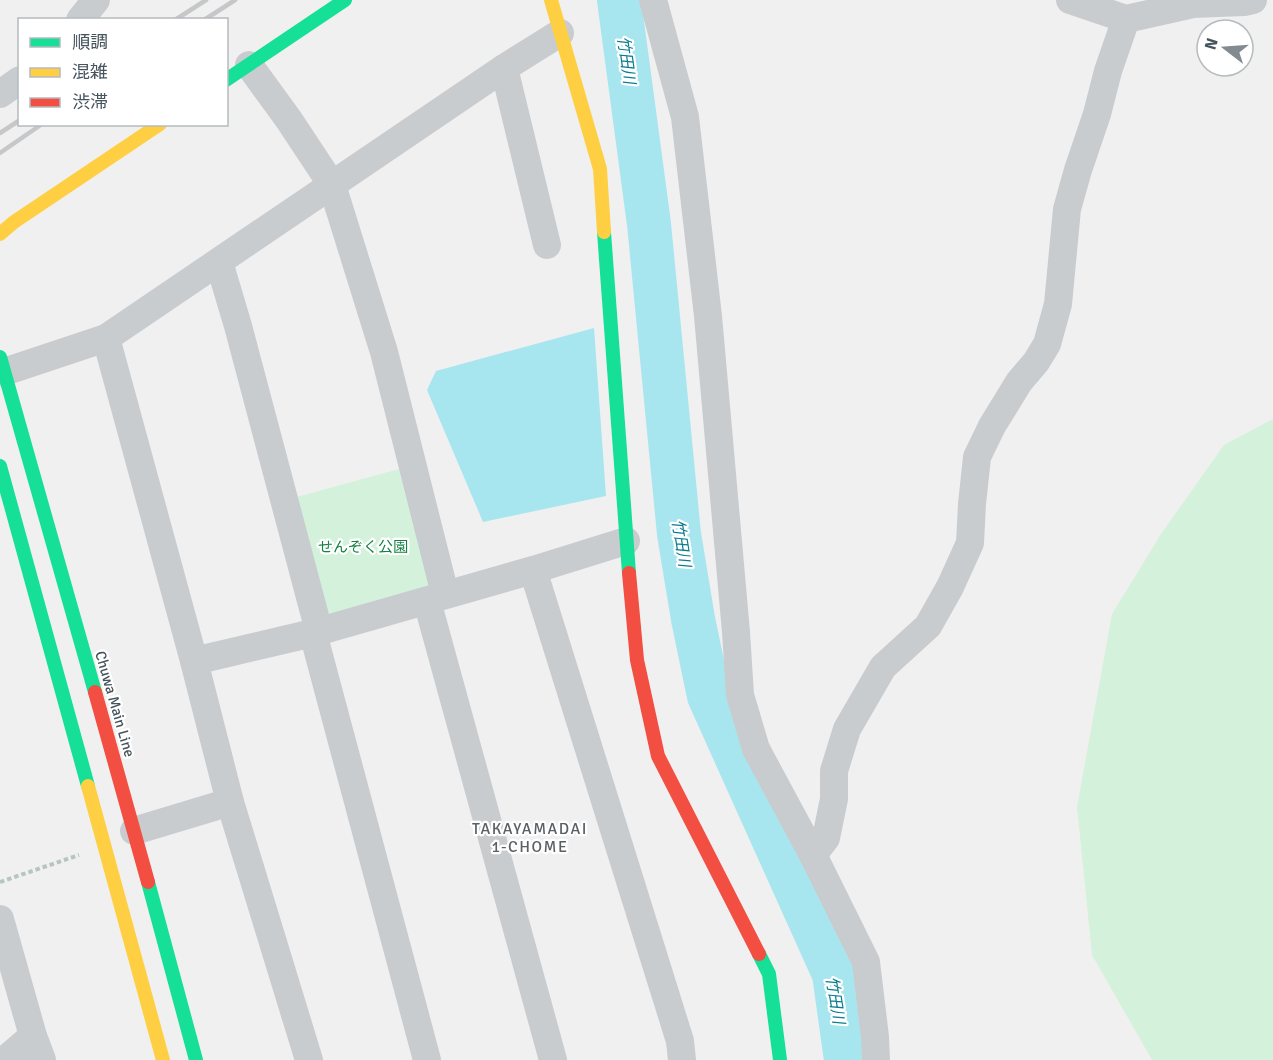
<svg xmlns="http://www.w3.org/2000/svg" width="1273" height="1060" font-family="Signika,'Noto Sans JP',sans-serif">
<rect width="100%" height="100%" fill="#f1f0f0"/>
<!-- green -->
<g fill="#d4f1dc">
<path d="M1273,419V1060H1152L1092,955L1077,807L1112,614L1161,534L1224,445Z"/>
<path d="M399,469L436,590L323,622L293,498Z"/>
</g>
<!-- water -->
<path fill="#a8e6ef" d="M594,328L606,496L483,522L427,390L436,371Z"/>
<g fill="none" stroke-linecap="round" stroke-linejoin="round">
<!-- river -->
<path stroke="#a8e6ef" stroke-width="44" d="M619,0L649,224L679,534L693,619L709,696L834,974L846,1060"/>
<!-- path -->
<path stroke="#b7c5c0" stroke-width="4" stroke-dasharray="4.5 3" stroke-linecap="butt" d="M0,882L79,855"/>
<!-- street -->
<g stroke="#c9cccf" stroke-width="28">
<path d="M653,0L685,117L708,316L736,632L740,695L756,749L813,855L866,962L875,1037L876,1060"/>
<path d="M1070,0L1126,19L1193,4L1244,2L1253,0"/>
<path d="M80,20L96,0"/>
<path d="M249,65L289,120L332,185L384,352L445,594"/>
<path d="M504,68L547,245"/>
<path d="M0,94L20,80"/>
<path d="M219,262L238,326L319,631"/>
<path d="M106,338L194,661L230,802L309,1060"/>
<path d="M4,372L106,338L504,68L560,33"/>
<path d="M533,570L680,1041L682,1060"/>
<path d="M427,601L553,1060"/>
<path d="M313,633L427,1060"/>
<path d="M194,661L313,633L533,570L626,541"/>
<path d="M134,831L230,802"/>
<path d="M813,855L826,838L834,799V771L847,729L883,667L928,626L950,587L970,543L972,504L977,457L992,426L1019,382L1036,362L1047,344L1058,304L1067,209L1078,170L1097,114L1108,71L1126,19"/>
<path d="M0,919L33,1036L42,1060"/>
<path d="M5,1060L33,1036"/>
</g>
<!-- fast -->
<g stroke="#16e098" stroke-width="14">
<path d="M226,80L345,0"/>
<path d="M604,232L629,573"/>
<path d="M0,357L95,692"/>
<path d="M0,466L88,786"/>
<path d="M148,882L196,1060"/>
<path d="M759,954L769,974L780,1060"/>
</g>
<!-- slow -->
<g stroke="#ffcf43" stroke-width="14">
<path d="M551,0L600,169L604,232"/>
<path d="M0,234L14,222L160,124"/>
<path d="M88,786L163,1060"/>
</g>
<!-- jam -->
<g stroke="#f24e42" stroke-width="14">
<path d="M629,573L637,660L658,756L759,954"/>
<path d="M95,692L148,882"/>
</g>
<!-- rail -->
<g stroke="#c5c7c9" stroke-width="4.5">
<path d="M175,20L206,0"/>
<path d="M204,20L235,0"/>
<path d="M0,133L20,120"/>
<path d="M0,153L42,124"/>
</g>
</g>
<g text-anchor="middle" stroke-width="4.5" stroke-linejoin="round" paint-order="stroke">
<!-- park labels -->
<g font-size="15" fill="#148243" stroke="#fff">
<text x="363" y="552">せんぞく公園</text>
</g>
<!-- street labels -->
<g font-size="15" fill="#46545d" stroke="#fff">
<text transform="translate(115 704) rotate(74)" y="5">Chuwa Main Line</text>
</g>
<!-- water labels -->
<g font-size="16" font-style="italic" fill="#097d8f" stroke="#fff">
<text transform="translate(627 60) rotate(82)" y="6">竹田川</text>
<text transform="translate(682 543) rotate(81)" y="6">竹田川</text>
<text transform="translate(836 1000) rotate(81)" y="6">竹田川</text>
</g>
<!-- neighbourhood labels -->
<g font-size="16" letter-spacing="1.5" fill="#5b6064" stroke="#fff">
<text x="530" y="834">TAKAYAMADAI<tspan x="530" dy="18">1-CHOME</tspan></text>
</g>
</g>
<!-- legend -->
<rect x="18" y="18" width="210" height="108" fill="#ffffff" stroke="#b5bbbe" stroke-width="1.5"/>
<rect x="30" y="38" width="30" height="9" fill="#16e098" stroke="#b5bbbe" stroke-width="1.5"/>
<text x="72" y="48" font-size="18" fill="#46545d">順調</text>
<rect x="30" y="68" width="30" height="9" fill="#ffcf43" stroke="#b5bbbe" stroke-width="1.5"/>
<text x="72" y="78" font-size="18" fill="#46545d">混雑</text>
<rect x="30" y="98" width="30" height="9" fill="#f24e42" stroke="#b5bbbe" stroke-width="1.5"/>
<text x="72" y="108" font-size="18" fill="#46545d">渋滞</text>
<!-- north arrow -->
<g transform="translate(1225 48) rotate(287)"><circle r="28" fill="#ffffff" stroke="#b5bbbe" stroke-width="1.5"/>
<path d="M0-4.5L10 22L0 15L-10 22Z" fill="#828b90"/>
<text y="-9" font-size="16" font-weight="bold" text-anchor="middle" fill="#46545d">N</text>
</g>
</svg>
